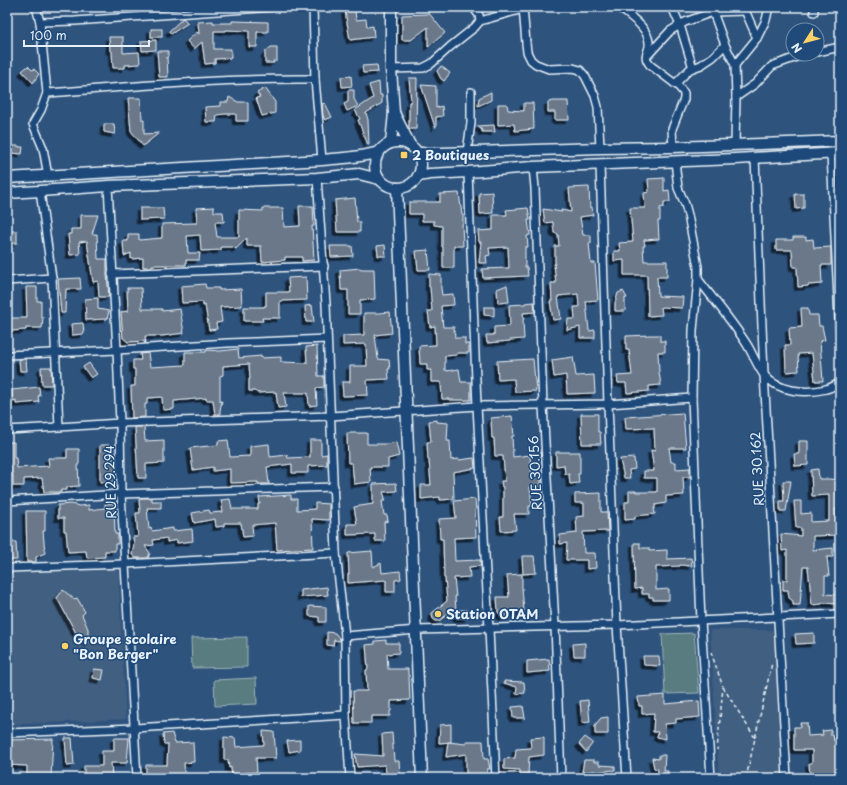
<svg xmlns="http://www.w3.org/2000/svg" width="847" height="785" font-family="'Playpen Sans',sans-serif">
<defs>
<filter id="shadow"><feDropShadow dx="-3.5" dy="3.5" stdDeviation="0" flood-color="#0009"/></filter>
</defs>
<rect width="100%" height="100%" fill="#2e537d"/>
<filter id="ink" filterUnits="userSpaceOnUse"><feTurbulence type="fractalNoise" baseFrequency=".025" numOctaves="2"/><feDisplacementMap in="SourceGraphic" scale="8" xChannelSelector="R" yChannelSelector="G"/><feConvolveMatrix kernelMatrix="1 2 1 2 8 2 1 2 1" color-interpolation-filters="sRGB"/></filter>
<g filter="url(#ink)">
<!-- built -->
<g fill="#405e81">
<path d="M118,567L126,719L7,725V572Z"/>
<path d="M710,630H775L782,778H719Z"/>
</g>
<!-- green -->
<g fill="#587b80" stroke="#a0b6bc">
<path d="M694,633L699,693L665,694L662,634Z"/>
<path d="M247,637V667L192,668L191,638Z"/>
<path d="M256,678L257,704L215,706L214,680Z"/>
</g>
<!-- building -->
<g fill="#6b7889" stroke="#e8f1f8" filter="url(#shadow)">
<path d="M355,10L356,20L366,19L367,27L373,26L374,37L350,40L345,11Z"/>
<path d="M428,12L445,33L428,47V27L411,40H402V15L428,14Z"/>
<path d="M183,18L188,23L171,34L169,31L182,19Z"/>
<path d="M213,21V23H232V21L268,22V32H257V47H249V31L226,30V31H214V49H231V58L215,59V63L205,64L202,42L194,49L187,41L197,32L199,34L198,22Z"/>
<rect x="151" y="29" width="11" height="8"/>
<path d="M109,37H123V53L139,52L140,64L125,65V68H113L112,51H110Z"/>
<path d="M156,40V50L142,51L141,41Z"/>
<path d="M271,47H277V61H273L274,63H265V52Z"/>
<path d="M157,51H168V57H167L168,77H159Z"/>
<path d="M377,65L378,72L363,73L362,66Z"/>
<path d="M28,66L32,70L34,69L39,74L33,83L22,71Z"/>
<path d="M441,66L450,73L444,81L441,79L437,71Z"/>
<path d="M351,76L352,86L342,87L341,77Z"/>
<path d="M409,78H417L416,129H409V102H411Z"/>
<path d="M379,82L380,95H382V103L366,113L368,120L369,145H368L358,120L360,119L355,110L373,98L369,85Z"/>
<path d="M421,85L436,86V108L442,106L443,116L436,117V127H435Z"/>
<path d="M265,88L275,102V113L262,116L256,98L260,97L257,93Z"/>
<path d="M348,90H354V99L358,106L347,111L344,104L348,102Z"/>
<path d="M491,92V100L478,106L479,98Z"/>
<path d="M229,97L238,102H248V121H236V114H225L217,115L216,122H206L205,107L221,106V102H228Z"/>
<path d="M128,98H141L142,120H144V134L159,133L143,146L131,131Z"/>
<path d="M554,101H568L569,120H555V112H548V102Z"/>
<path d="M325,103L332,117L325,120L323,116L322,104Z"/>
<path d="M524,103H533L534,129L515,131L514,124L498,125V104H507L508,110L524,111Z"/>
<path d="M104,124H114L115,134L104,132Z"/>
<path d="M494,125L495,132H482V130L477,126Z"/>
<path d="M11,146H19V147H23L22,154L11,153Z"/>
<path d="M664,178V191L669,190L670,202H664V207L660,208V221H658L659,239L644,240L645,246H643L644,261H667V277H657L658,296L683,297L682,308L661,307L662,315L648,316L647,275H624V260L614,261V251H620L619,243L633,242L630,208H645L644,193L649,192L648,179Z"/>
<path d="M589,187L590,208L592,207L593,215L580,217L583,235H591V243H589L591,263H595L598,300L586,301L589,331L595,330V338H580V327L567,330L568,319H575L574,307H579L578,294L558,296L561,319L553,320L550,301H552L551,283H556L554,264H555V246H559L558,234L554,233L553,222L545,223L543,209L562,212L561,210L571,212L569,188Z"/>
<path d="M492,192L493,213L480,214L479,193Z"/>
<path d="M459,193L462,215H463V224H462L463,246H454V268H443V247H442V226L434,225V221H422V214H409V202H440V194Z"/>
<path d="M795,194H804V208L796,209Z"/>
<path d="M355,198L357,222H360V232H337L335,200Z"/>
<path d="M299,206H313L314,226H312L314,260L302,261V257H285V260L262,262L261,246H247V238L236,249L233,247H221V250L201,251L200,235L187,236L188,253H200L199,260H186V265H152V267H143V258L131,259V253L124,256L123,241H128V234H139V240L162,238V224L197,223L196,208L214,207V212H223L224,222H215L217,237H239V210L263,211V208H283L284,227L300,226Z"/>
<path d="M140,208H163L164,219L140,220Z"/>
<path d="M528,208L530,220H528L530,235L527,236L528,247H525V267H527L528,276L483,278L482,269L509,268L508,247L489,248L490,255L486,256L487,263H479L481,242H479L478,231L493,230V215H507L506,210Z"/>
<path d="M81,215H98L92,234H97L98,259H107V275L109,297H99L98,281L93,282L87,241L79,242L80,254L70,255L68,234H71V229H81Z"/>
<rect x="7" y="231" width="10" height="12"/>
<path d="M793,237H806V240L813,239L814,248L831,247V265H821L822,284L808,285V286L798,287L797,267H793L792,250H776V240H793Z"/>
<path d="M385,245L386,256H378L377,246Z"/>
<path d="M330,246H352L353,256L331,257Z"/>
<path d="M428,250L430,270H418L416,251Z"/>
<path d="M360,268L361,269H374L375,299L360,300V314H348V290H341L340,270Z"/>
<path d="M429,274L441,275V288L442,295L453,294L454,305L441,306L443,327H454L455,338H465V344H469V353H457V355L445,356V370H447V371L459,369L461,382H471V400H449V399H442L441,382H431V370H427V364H420L419,346L436,345L435,326L430,327L428,311H432L430,287H429Z"/>
<path d="M306,277L307,300L280,301V318H262L263,321H244V307H264V306H266V292H289L288,278Z"/>
<path d="M80,278L81,289H66L65,313H61L58,279Z"/>
<path d="M205,284L206,288H219V290L241,289L242,306L220,307L222,322L216,323L217,329L209,330L205,305L203,306V302L182,303L181,286Z"/>
<path d="M507,285L509,302L498,303L497,289Z"/>
<path d="M26,287H37V301H41V317H43L42,328H26V330L10,331V318H27Z"/>
<path d="M127,288H141L142,309H162V311L180,309L184,333L162,336H145L146,343H144L146,341L128,342L123,338L121,312L128,311Z"/>
<path d="M623,291L627,298H625V311H615V303L618,293Z"/>
<path d="M98,298V309L109,311L107,319L86,320L85,299Z"/>
<path d="M534,302L535,312L523,313L524,319H523L524,339L510,340V341L487,343L486,335H494V327L510,326L509,305L525,304V303Z"/>
<path d="M312,305L314,322H306L305,306Z"/>
<path d="M484,307H494V316L484,315Z"/>
<path d="M801,308H808L809,315H818L819,326H822L825,340L820,341L823,381H815L812,353L798,354L799,371L786,372L785,345H790L789,328L802,327Z"/>
<path d="M390,312L392,333L375,335L378,359L389,360L390,369H388L389,379L367,380L368,395L343,396L342,382H350V366H367L366,344L343,345V336L364,335V313H379Z"/>
<path d="M83,323L84,334L72,335L71,324Z"/>
<path d="M650,335H660V341H665V352H658L659,372L661,385L649,386V391L627,393L626,383H618L617,376L632,375L629,350H626V336Z"/>
<path d="M317,346L318,376H324V387L316,388L317,405L309,406L308,393H284L286,407L278,408L276,392L257,393L255,391H249V379H250L249,364L223,366V375L220,376V402L222,401L220,410V415H215L213,400H206V398L174,401V409L163,410L162,397L147,398V404H145V417L132,418L131,386H135V369H133V360H141L140,354L148,353L150,367L185,365V352H206V350L220,351L238,349L239,358L261,356V358L281,357V362L307,363L306,347Z"/>
<path d="M573,357L576,376L594,375L595,393L567,394L566,375L554,377L552,360Z"/>
<path d="M19,359H26L27,371H20Z"/>
<path d="M533,359L536,391L515,392L514,379L498,380L497,361Z"/>
<path d="M89,363L97,374L91,378L83,367Z"/>
<path d="M41,367H51L52,385H42Z"/>
<path d="M39,387L40,396H38L39,402L16,404V400L13,401L12,390Z"/>
<path d="M683,413L686,448H669L671,462H676V469L690,468V477H683L684,495L666,496V503L655,505V509L654,508L655,514L635,516V519L625,520V502H629V491H636V492H657V478H644V471H654L651,450L655,451L654,428L626,429L625,417Z"/>
<path d="M581,414H598V432H600L601,444H582Z"/>
<path d="M512,416L514,436H512L513,457L530,455L532,477H541V486L530,487L532,506H529V514H514L516,530L501,531L500,517H503V487H502L501,481H505L503,456H495L494,438H492L491,418Z"/>
<path d="M437,420V422L448,423L447,441H450L451,460L459,459V460L474,458L475,468L453,472L454,499L440,500V497L421,499V485H431L429,460H428L427,442H431L429,421Z"/>
<path d="M135,427H144L145,441L164,440V463L146,464V478H138Z"/>
<path d="M347,433H367V444H387L396,442L399,456L388,459V467H370L371,482L354,484L352,463H348Z"/>
<path d="M228,440L230,457L250,456V446L269,444L270,457L287,455L288,458L310,457V440H321V455L327,454V465L308,466V473H292V464L267,467L269,484H258V482L230,483V469L213,471V467L193,470L190,448L218,445V441Z"/>
<path d="M799,441H808V465L795,466L794,454H799Z"/>
<path d="M7,442H14V458H16L17,468L49,466L48,458H67V449H79V464H78L79,486L67,487V490H61V492H44L42,478L24,479V486H13V475H9V463H7Z"/>
<path d="M100,445H113V463H115V482H100Z"/>
<path d="M556,452H580V474H578L579,483L570,484L569,474H565L564,465L556,466Z"/>
<path d="M634,458L635,469L629,470L630,478H624L620,459Z"/>
<path d="M818,469L819,479H829L839,480V488H838V509H835L837,535L813,536V550L833,548V557H827L829,576H825V594L840,595L839,604L822,603V604L812,605L808,567H803L800,605H793V601L789,598L788,590H783V580H787V550L782,551L781,534L801,536V528H796L794,501H801V514L811,513V522L829,521V495L812,496L811,470Z"/>
<path d="M783,481H791L786,511H780V501H784Z"/>
<path d="M396,483L397,491L383,492L386,501H382L384,515H387L388,521L384,522L385,541H375V534L347,535V524H357L354,507L373,504V484Z"/>
<path d="M601,493V512H607L608,531L583,532L584,553H595L596,568L587,569V560H566L567,543L560,544V535L577,533L576,517L584,516V503H575V494Z"/>
<path d="M291,495V499H297V510L315,509V503L329,504V520L312,519L313,548L277,550L275,523L252,525L253,536L243,537L241,523H224V526L216,527L215,519L194,523L192,513L209,510L210,513L223,512L221,500L230,499L232,509H258V504H260L259,497Z"/>
<path d="M141,498H152V501H161V508H147L149,529L151,528L152,531L173,528V531L192,529L193,541L177,543V540L167,542V538L153,540L154,545L145,546L150,553L148,558H136L132,555L134,544L133,537H138L136,513H140L139,499H141Z"/>
<path d="M475,499L476,510H475L476,537L454,538L455,561L480,560L481,566L469,567L470,577L454,578L456,597H455L456,610H468V618H458L452,611L439,621H436L433,619L432,615V613L447,601L445,578H444L443,539H440L439,519L456,518L454,501Z"/>
<path d="M114,503L115,534H118V544H115V551H105V557L87,558L86,551L68,552L66,531H64V518H58V505L72,504L79,506L89,505V510L105,508V504Z"/>
<path d="M26,511H45V531H43L45,553L36,557V562H27Z"/>
<path d="M8,542H16L17,560H9Z"/>
<path d="M634,543H640V548H649V551L667,550V559L691,558L692,566L680,565V566L656,567V590L669,589V600H653V597H649V594H642V588L635,589Z"/>
<path d="M372,551L373,567L381,563L382,573L400,571L401,579L395,580V592H386V580L348,583V574H349L348,553Z"/>
<path d="M522,556H534L536,573L523,574Z"/>
<path d="M522,574V588L524,611L507,612V617H502L498,612L497,597H509L507,575Z"/>
<path d="M327,587L328,595L301,597V590Z"/>
<path d="M63,590L74,599L77,598L85,612L82,615L88,629V644L81,632L76,633L57,598Z"/>
<path d="M309,606L326,607V622H319V617L309,616Z"/>
<path d="M327,632L335,633L340,639V641L334,640L333,646L327,645Z"/>
<path d="M814,633V643L796,644L795,634Z"/>
<path d="M386,640V643H399V653L387,654L388,669H408V675H409L410,700L391,701V711H390V716H371V723H354L353,691H367L366,670L368,669L366,645L375,644V641Z"/>
<path d="M585,643V656H574L573,644Z"/>
<path d="M643,656H659L660,666L644,665Z"/>
<path d="M549,659L550,671L527,673V661Z"/>
<path d="M94,669L104,670L102,680L93,678Z"/>
<path d="M504,681L524,682L525,693L516,694L517,687L504,683Z"/>
<path d="M665,695V704L699,701L700,717L676,719V723L665,724L666,739L657,737L658,732H653L654,713L642,714V706H639L638,697Z"/>
<path d="M588,700L590,722L582,723L580,701Z"/>
<path d="M523,706L525,718H513L512,707Z"/>
<path d="M608,717V734H595V725L601,718Z"/>
<path d="M800,723H807L808,736L823,735L822,731L831,730V735H833L834,741H840V752L837,753L839,770H838V774L810,777L809,763H812V750H794V727H801Z"/>
<path d="M451,724V742L439,743L440,725Z"/>
<path d="M263,731L274,732L276,758H256L257,772L243,773V778H232L231,767L229,768L228,760H224V737L235,738L236,747L264,745Z"/>
<path d="M172,733L175,743L193,742L194,762L184,763L185,778H146V765H167L168,744H164L163,734Z"/>
<path d="M392,733L394,761H399L400,774H386L385,765L357,767L355,754L383,756L382,734Z"/>
<path d="M544,737V755L529,757L528,774L520,775V770L504,769V759L515,758L516,749L531,748L530,738Z"/>
<path d="M585,737L592,742V744L586,752L579,744Z"/>
<path d="M65,738H72L74,765L67,766Z"/>
<path d="M114,738H129L127,763H111L112,778H100V777H84V766H102V751H114Z"/>
<path d="M53,739L51,778H27V766L7,765V740Z"/>
<path d="M300,740V750L289,752L287,741Z"/>
<path d="M466,741H483L484,759H488L490,769H487L488,777L466,778V754L446,757L448,742L466,744Z"/>
<path d="M659,755H665L664,771H668V778H657L658,769L654,768L652,758L659,759Z"/>
<path d="M584,760H594V762H599V765L615,766V770L595,772V771L582,772Z"/>
</g>
<g fill="none" stroke-linecap="round" stroke-linejoin="round">
<!-- street casing -->
<g stroke="#e8f1f8" stroke-width="10">
<g id="street">
<path d="M36,7L40,22L47,93L41,110L33,124L43,148L48,176"/>
<path d="M313,7L315,79L322,160"/>
<path d="M473,7L479,15L480,21"/>
<path d="M523,7L526,43L527,52L531,60L536,64L549,69L573,68L580,70L585,76L595,96L598,107L600,148"/>
<path d="M619,7C630,17 647,26 649,42C651,52 641,54 650,65L678,86L684,93V99L672,129L673,147"/>
<path d="M672,7L680,25L693,68"/>
<path d="M744,8L757,38"/>
<path d="M713,12L725,45L735,65"/>
<path d="M814,12V7"/>
<path d="M40,22L75,21L275,7"/>
<path d="M817,52L840,47"/>
<path d="M648,55L670,31L685,22L713,12L745,11"/>
<path d="M391,69L423,68L431,64L451,46L475,27L480,21L523,9"/>
<path d="M675,84L690,69L701,65L713,57L725,45"/>
<path d="M47,93C136,86 225,78 315,79"/>
<path d="M736,97L735,65L757,38L766,20L769,7"/>
<path d="M735,145L736,97L755,84L772,66L794,58L807,54"/>
<path d="M467,152L471,123V92"/>
<path d="M831,153L840,341"/>
<path d="M755,158L764,374L787,778"/>
<path d="M675,161L678,188L685,204L688,215L698,267V279L693,330L692,398L701,621L711,778"/>
<path d="M600,165L608,404L617,625L627,778"/>
<path d="M533,167L535,188L543,405L555,626L561,778"/>
<path d="M468,172L477,406L489,629L496,778"/>
<path d="M317,178L326,304L336,553L345,636L346,715L350,778"/>
<path d="M108,186L117,350L120,423L121,494L137,778"/>
<path d="M40,191L52,278L59,427"/>
<path d="M112,274L324,266"/>
<path d="M698,279C714,300 732,321 746,343C752,352 757,366 764,375C778,392 806,394 826,389C831,388 835,385 840,383"/>
<path d="M7,281L52,278"/>
<path d="M7,355L117,350L228,343L327,339"/>
<path d="M7,430L59,427L120,423L330,416L477,406L608,404L692,398"/>
<path d="M7,501L121,494L334,487"/>
<path d="M7,568L125,564L336,553"/>
<path d="M345,636L417,630L617,625L840,614"/>
<path d="M7,733L135,728L346,715"/>
</g>
</g>
<!-- secondary casing -->
<g stroke="#e8f1f8" stroke-width="13">
<g id="secondary">
<path d="M391,7V69L394,113L391,143"/>
<path d="M394,113L410,145"/>
<circle cx="398" cy="165" r="23"/>
<path d="M418,153H441L600,148L673,147L761,144L840,141"/>
<path d="M418,176L430,174L468,172L533,167L735,159L840,153"/>
<path d="M7,178L322,160C341,158 360,158 379,152"/>
<path d="M397,188L422,778"/>
<path d="M7,193L40,191L108,186L317,178L359,174L379,179"/>
</g>
</g>
<!-- path -->
<g stroke="#e8f1f8" stroke-width="1.5" stroke-dasharray="4 3" stroke-linecap="butt">
<path d="M711,652L723,687L717,750"/>
<path d="M723,687L755,738"/>
<path d="M746,778L772,663"/>
</g>
<!-- street -->
<use href="#street" stroke="#1f4a7a" stroke-width="7"/>
<!-- secondary -->
<use href="#secondary" stroke="#1f4a7a" stroke-width="10"/>
</g>
</g>
<!-- markers -->
<g fill="#ffd166" stroke="#1f4a7a" stroke-width="1.5">
<rect x="400" y="151" width="8" height="8" rx="2"/>
<circle cx="438" cy="614" r="4"/>
<circle cx="65" cy="646" r="4"/>
</g>
<g text-anchor="middle" stroke-width="3" stroke-linejoin="round" paint-order="stroke">
<!-- poi labels -->
<g font-size="13" font-weight="bold" fill="#e8f1f8" stroke="#1f4a7a" text-anchor="start">
<text x="412" y="160">2 Boutiques</text>
<text x="446" y="619">Station OTAM</text>
<text x="73" y="644">Groupe scolaire<tspan x="73" dy="15">"Bon Berger"</tspan></text>
</g>
<!-- street labels -->
<g font-size="13" fill="#e8f1f8" stroke="#1f4a7a">
<text transform="translate(757 469) rotate(-93)" y="5">RUE 30.162</text>
<text transform="translate(535 473) rotate(-93)" y="5">RUE 30.156</text>
<text transform="translate(110 482) rotate(-92)" y="5">RUE 29.294</text>
</g>
</g>
<!-- margin -->
<rect width="847" height="785" fill="none" stroke="#1f4a7a" stroke-width="24"/>
<rect x="12" y="12" width="823" height="761" fill="none" stroke="#e8f1f8" stroke-width="1.5" filter="url(#ink)"/>
<!-- north arrow -->
<g transform="translate(805 42) rotate(234)"><circle r="19" fill="#1f4a7a" stroke="#6f8dac"/>
<path d="M0-3L7 15L0 10L-7 15Z" fill="#ffd166"/>
<text y="-6" font-size="11" font-weight="bold" text-anchor="middle" fill="#e8f1f8">N</text>
</g>
<!-- scale -->
<path d="M24 40v6h125v-6" fill="none" stroke="#e8f1f8" stroke-width="2"/>
<text x="30" y="40" font-size="12" fill="#e8f1f8" stroke="#1f4a7a" stroke-width="3" paint-order="stroke">100 m</text>
</svg>
